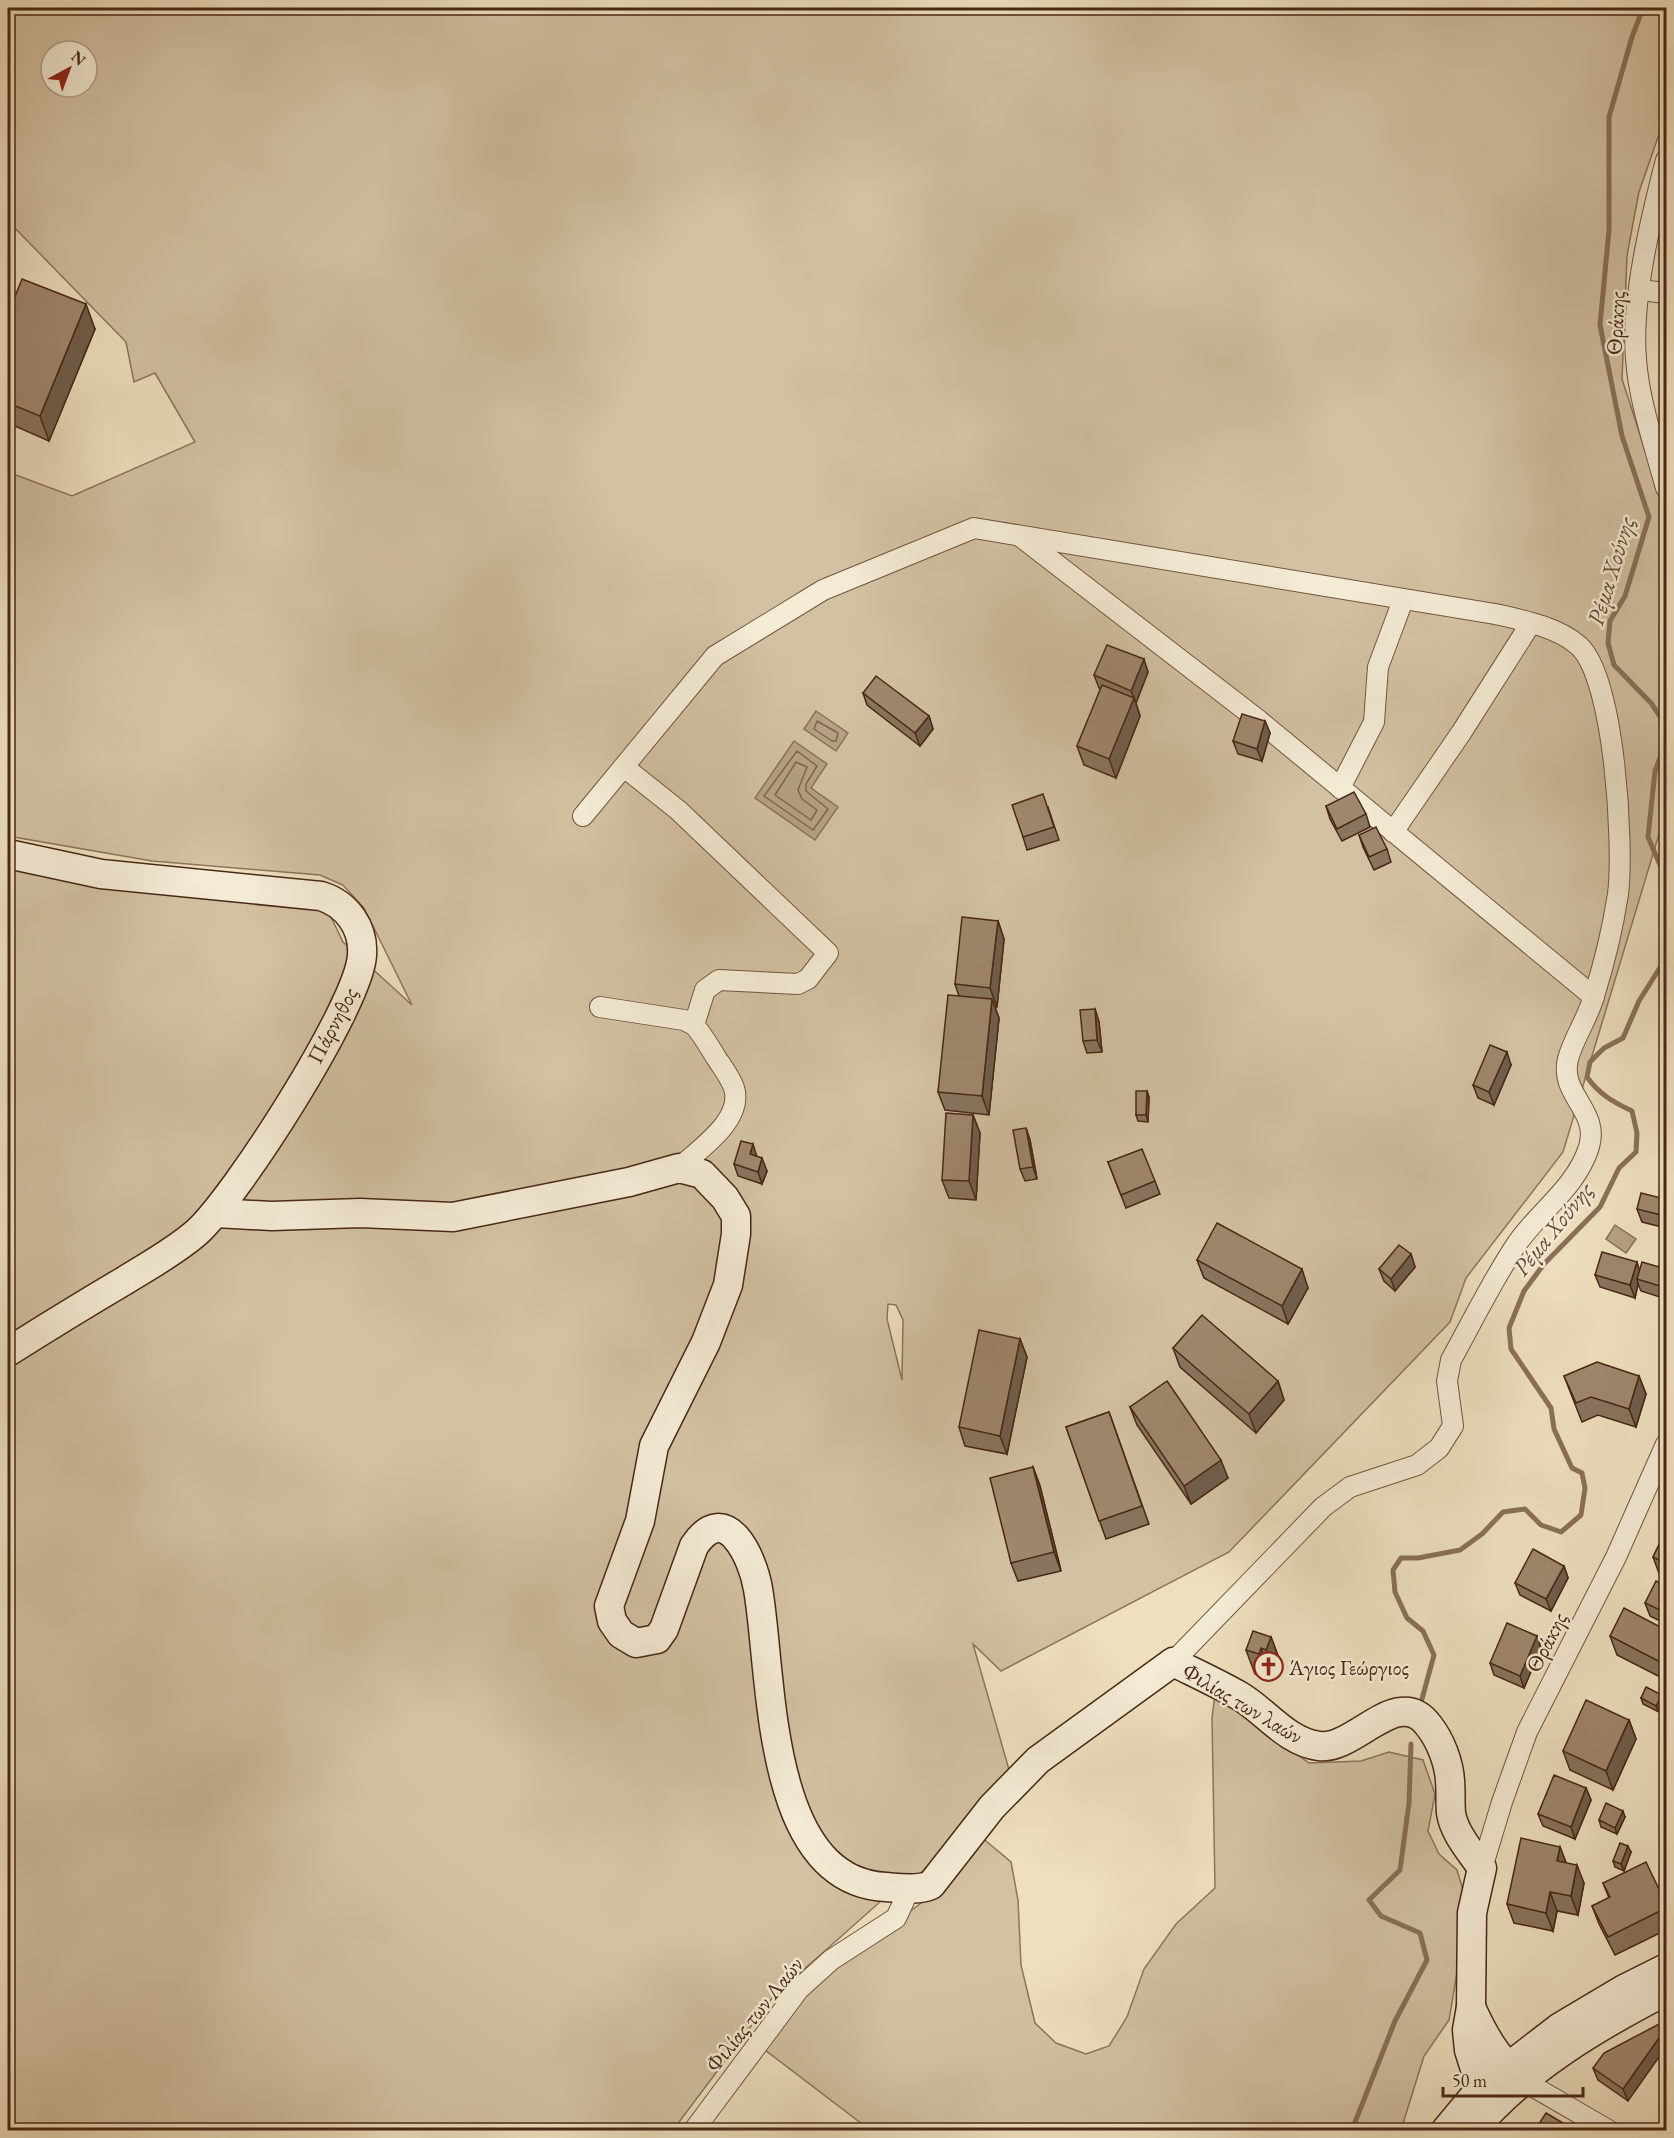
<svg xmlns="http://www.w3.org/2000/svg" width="1674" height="2138" viewBox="0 0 1674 2138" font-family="'EB Garamond',serif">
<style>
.green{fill:#d2c1a2;stroke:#8e745c;stroke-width:1.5;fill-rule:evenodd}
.water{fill:#b6a186;stroke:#8a7059;stroke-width:1.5}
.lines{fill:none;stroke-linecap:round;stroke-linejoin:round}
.shore{stroke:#80644e;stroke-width:1.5}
.stream{stroke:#8a7059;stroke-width:5}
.street-casing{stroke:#725540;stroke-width:22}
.secondary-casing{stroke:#492716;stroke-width:31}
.street{stroke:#f4ebd5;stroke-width:20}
.secondary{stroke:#f4ebd5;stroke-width:28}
.wall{fill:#89745f;stroke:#492716;stroke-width:1.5}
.shaded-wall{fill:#6f5e4d;stroke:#492716;stroke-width:1.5}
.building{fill:#9f876e;stroke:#492716;stroke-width:1.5}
.labels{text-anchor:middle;stroke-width:5;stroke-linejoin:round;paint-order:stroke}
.street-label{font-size:22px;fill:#492716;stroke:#f4ebd5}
.poi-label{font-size:22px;fill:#492716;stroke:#f4ebd5;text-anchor:start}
.water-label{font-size:24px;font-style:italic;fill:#6a4c38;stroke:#f4ebd5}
</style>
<rect width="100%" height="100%" fill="#eee0bf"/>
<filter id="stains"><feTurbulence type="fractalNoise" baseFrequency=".00333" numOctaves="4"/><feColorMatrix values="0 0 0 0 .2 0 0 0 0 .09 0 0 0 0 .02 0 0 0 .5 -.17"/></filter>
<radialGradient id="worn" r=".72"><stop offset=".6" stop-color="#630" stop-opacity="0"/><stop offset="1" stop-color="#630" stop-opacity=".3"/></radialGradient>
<g class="green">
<path d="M8,8H1666V114L1639,192L1633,223L1627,256L1622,379L1666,515V811L1563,1152L1466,1278L1450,1322L1229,1552L1001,1671L973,1644L1010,1773L923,1871L881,1901L773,1997L673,2130H8V862L313,900L330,915L343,942L412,1005L364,908L343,885L320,875L152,861L8,836V472L72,496L195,442L155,373L134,382L126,342L8,221ZM51,51H87V87H51ZM888,1304L896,1305L903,1320L902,1380L887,1319Z"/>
<polygon points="1215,1694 1309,1763 1361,1761 1389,1752 1423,1760 1435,1794 1428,1831 1439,1854 1457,1870 1468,1907 1449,2020 1424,2056 1401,2130 870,2130 761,2047 802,1993 925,1900 980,1836 1011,1862 1018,1900 1021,1965 1035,2023 1056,2043 1086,2054 1109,2046 1127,2017 1144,1969 1176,1924 1215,1888 1212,1718"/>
</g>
<g class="water">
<polygon points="816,711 848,733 836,751 804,729"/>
<polygon points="794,741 827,764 811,788 838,807 815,840 755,798"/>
<polygon points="1615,1225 1636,1239 1626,1253 1606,1239"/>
</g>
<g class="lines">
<g class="shore">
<polygon points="817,721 838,733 836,741 832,741 814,729"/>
<polygon points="797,751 817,766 806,784 806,791 828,809 813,830 764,796"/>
<polygon points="796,762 807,767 798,790 802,799 817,810 811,820 775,795"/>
</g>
<g class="stream">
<polyline points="1643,8 1632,37 1609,117 1609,230 1600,325 1622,436 1649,517 1625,596 1610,621 1608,643 1614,665 1651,703 1666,725 1665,745 1655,771 1648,837 1666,879"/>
<path d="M1422,1699L1434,1655L1423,1631L1407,1618L1395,1592L1393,1570L1401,1558H1418L1460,1550L1482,1534L1503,1512L1525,1509L1541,1525L1561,1532L1581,1515L1585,1488L1582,1473L1572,1468L1554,1429L1551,1408L1511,1349L1509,1328L1524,1291L1544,1264L1600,1207L1619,1168L1636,1152L1637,1133L1632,1111C1613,1102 1599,1094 1587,1077L1590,1062L1604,1048L1623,1038L1639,1001L1666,958"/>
<polyline points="1352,2130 1395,2021 1427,1960 1420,1933 1381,1916 1369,1900 1400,1870 1409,1803 1411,1744"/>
</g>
<defs>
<g id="street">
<path d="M1666,160C1651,218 1631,299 1636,359C1639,402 1655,447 1666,488"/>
<polyline points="1640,290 1666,293"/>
<polyline points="1021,537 1257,719 1594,997"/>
<path d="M624,767L678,810L828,953L808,979L798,984L719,980L705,990L694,1025C703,1035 710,1048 717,1059C723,1068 730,1077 734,1088C744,1120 699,1149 679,1168"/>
<polyline points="1340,788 1374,722 1378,667 1403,600"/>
<path d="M583,816L715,656L823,590L974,528L1495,614C1522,620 1558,627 1579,646C1615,679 1624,847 1618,894C1613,927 1604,964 1594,996C1588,1018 1574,1037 1568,1059C1559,1095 1600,1110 1589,1147C1576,1188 1539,1211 1516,1245C1492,1281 1472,1322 1451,1360L1447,1381L1453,1426L1439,1448L1417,1465L1350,1487L1323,1507L1173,1662"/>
<polyline points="1393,832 1461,733 1531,623"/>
<polyline points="600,1007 684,1020 694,1025"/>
<polyline points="1482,1868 1502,1802 1527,1732 1616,1557 1666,1444"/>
<polyline points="1522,2080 1608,2130"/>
<polyline points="694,2130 799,1989 831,1960 896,1918 910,1888"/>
</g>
<g id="secondary">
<path d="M8,854L101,874L321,896C347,904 364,928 362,955C360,1004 235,1199 196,1233C174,1252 148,1266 124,1281C85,1304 46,1328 8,1352"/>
<path d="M215,1213L272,1216L360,1213L453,1217L629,1182L679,1168L702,1174L725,1198L736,1216V1234L728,1285L706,1342L654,1446L640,1521L609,1606L612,1621L621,1634L636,1643L657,1639L664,1629L694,1546C726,1498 753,1558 758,1589C773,1673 764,1881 886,1887C900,1888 918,1891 931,1885L992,1807L1038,1760L1173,1662C1195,1673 1217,1683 1238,1695C1265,1710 1286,1742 1319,1746C1355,1751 1398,1683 1429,1726C1440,1740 1449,1762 1450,1781C1451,1791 1450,1802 1451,1813C1454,1833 1471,1852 1482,1868L1472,1913L1471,2007L1467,2030L1469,2050L1481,2088"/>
<path d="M1471,2007C1483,2034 1497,2059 1520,2078"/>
<polyline points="1446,2130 1481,2088 1560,2027 1624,1989 1666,1968"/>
<path d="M1473,2130C1525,2069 1596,2027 1666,1991"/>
</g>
</defs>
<use href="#street" class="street-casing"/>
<use href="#secondary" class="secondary-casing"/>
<use href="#street" class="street"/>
<use href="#secondary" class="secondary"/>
</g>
<g class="wall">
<polygon points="8,314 95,329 49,441 8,423"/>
<polygon points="1148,672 1136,703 1140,716 1116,778 1084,765 1077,746 1101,689 1099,688 1094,675"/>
<polygon points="863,693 929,716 933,729 920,746 867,705"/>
<polygon points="1265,721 1270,733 1262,761 1238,754 1233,741"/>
<polygon points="1326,806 1366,814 1370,827 1342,841 1330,819"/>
<polygon points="1048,807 1059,840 1027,850 1023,837"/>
<polygon points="1359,835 1387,849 1391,862 1374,870 1363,847"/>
<polygon points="998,921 1004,939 997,1007 995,1007 999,1018 989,1115 945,1110 938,1092 959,996 955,984"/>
<polygon points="1095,1009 1099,1022 1102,1052 1087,1053 1083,1041"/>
<polygon points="1511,1065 1494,1105 1478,1098 1473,1085"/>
<polygon points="1147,1091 1149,1097 1148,1122 1138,1121 1136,1115"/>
<polygon points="973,1115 980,1133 976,1200 949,1198 942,1180"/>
<polygon points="1026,1128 1030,1140 1037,1179 1025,1181 1020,1169"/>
<polygon points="757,1157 767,1171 762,1184 738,1176 734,1164"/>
<polygon points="1108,1162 1155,1181 1160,1194 1126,1208"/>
<polygon points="1666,1202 1666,1228 1642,1222 1637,1209"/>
<polygon points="1411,1254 1415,1267 1395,1291 1384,1281 1379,1269"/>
<polygon points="1197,1260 1308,1288 1288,1324 1204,1278"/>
<polygon points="1666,1269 1666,1299 1641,1291 1638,1284 1635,1298 1600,1287 1595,1275 1639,1270"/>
<polygon points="1020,1339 1027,1357 1007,1454 965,1446 959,1427"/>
<polygon points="1173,1348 1278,1381 1284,1400 1256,1433 1180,1367"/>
<polygon points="1564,1376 1639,1376 1646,1394 1636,1427 1598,1415 1582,1422"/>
<polygon points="1130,1407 1228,1478 1191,1504 1137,1425"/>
<polygon points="1109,1412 1149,1524 1106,1539 1066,1427"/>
<polygon points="1033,1467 1040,1486 1061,1571 1018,1581 1011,1563"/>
<polygon points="1666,1532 1666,1579 1660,1576 1653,1557"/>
<polygon points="1564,1566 1568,1578 1551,1611 1520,1595 1515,1583"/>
<polygon points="1666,1586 1666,1624 1650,1616 1645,1603"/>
<polygon points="1666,1630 1666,1680 1617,1655 1610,1636"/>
<polygon points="1537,1636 1541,1648 1524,1688 1494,1675 1490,1663"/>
<polygon points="1271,1637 1280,1661 1275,1674 1270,1672 1268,1679 1255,1674 1246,1650"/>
<polygon points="1641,1698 1664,1701 1659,1712 1643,1704"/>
<polygon points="1629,1720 1636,1739 1613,1790 1570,1770 1563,1751"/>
<polygon points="1586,1788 1591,1800 1575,1839 1543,1826 1538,1814"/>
<polygon points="1625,1817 1617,1834 1601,1827 1599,1820"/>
<polygon points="1560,1847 1566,1863 1584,1883 1578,1915 1557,1911 1553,1931 1514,1923 1507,1904"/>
<polygon points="1631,1852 1624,1871 1615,1867 1613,1861"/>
<polygon points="1603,1883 1666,1904 1666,1930 1615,1955 1599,1924 1592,1906 1609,1898"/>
<polygon points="1666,2025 1628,2101 1598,2080 1593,2068"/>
</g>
<g class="shaded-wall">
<polygon points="86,304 95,329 49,441 40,416"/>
<polygon points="1144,659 1148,672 1136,703 1131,691"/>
<polygon points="1134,698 1140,716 1116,778 1109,759"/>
<polygon points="929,716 933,729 920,746 915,733"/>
<polygon points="1265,721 1270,733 1262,761 1257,749"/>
<polygon points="998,921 1004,939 997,1007 990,988"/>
<polygon points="992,999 999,1018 989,1115 982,1096"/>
<polygon points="1095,1009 1099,1022 1102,1052 1097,1040"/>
<polygon points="1507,1052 1511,1065 1494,1105 1489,1092"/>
<polygon points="1147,1091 1149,1097 1148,1122 1146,1115"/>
<polygon points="973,1115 980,1133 976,1200 969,1181"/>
<polygon points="1026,1128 1030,1140 1037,1179 1033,1167"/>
<polygon points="753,1144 757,1157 750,1154"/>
<polygon points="762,1158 767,1171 762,1184 758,1172"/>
<polygon points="1665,1199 1666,1202 1666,1228 1661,1215"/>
<polygon points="1411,1254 1415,1267 1395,1291 1391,1279"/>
<polygon points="1637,1262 1641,1275 1637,1279 1638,1284 1635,1298 1630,1285"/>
<polygon points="1302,1269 1308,1288 1288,1324 1282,1306"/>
<polygon points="1020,1339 1027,1357 1007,1454 1000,1436"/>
<polygon points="1639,1376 1646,1394 1636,1427 1629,1409"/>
<polygon points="1278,1381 1284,1400 1256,1433 1249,1414"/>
<polygon points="1221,1460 1228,1478 1191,1504 1184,1486"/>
<polygon points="1033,1467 1040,1486 1061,1571 1054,1552"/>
<polygon points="1564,1566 1568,1578 1551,1611 1546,1599"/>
<polygon points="1666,1603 1666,1624 1662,1611"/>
<polygon points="1537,1636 1541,1648 1524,1688 1520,1676"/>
<polygon points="1271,1637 1280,1661 1275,1674 1266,1650"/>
<polygon points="1261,1648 1270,1672 1268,1679 1259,1654"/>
<polygon points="1662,1695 1664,1701 1659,1712 1656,1706"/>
<polygon points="1629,1720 1636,1739 1613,1790 1606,1771"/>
<polygon points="1586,1788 1591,1800 1575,1839 1571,1827"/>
<polygon points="1623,1811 1625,1817 1617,1834 1615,1828"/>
<polygon points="1628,1846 1631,1852 1624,1871 1621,1864"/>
<polygon points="1560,1847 1567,1865 1557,1861"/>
<polygon points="1577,1865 1584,1883 1578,1915 1571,1896"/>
<polygon points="1550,1892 1557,1911 1553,1931 1546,1913"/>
<polygon points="1666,2028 1666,2047 1628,2101 1623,2089"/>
</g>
<g class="building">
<polygon points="22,279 86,304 40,416 8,403 8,314"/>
<polygon points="1107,645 1144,659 1131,691 1094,675"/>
<polygon points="876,676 929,716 915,733 863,693"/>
<polygon points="1102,685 1134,698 1109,759 1077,746"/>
<polygon points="1242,714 1265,721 1257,749 1233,741"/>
<polygon points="1354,792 1366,814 1337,829 1326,806"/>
<polygon points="1043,794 1054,827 1023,837 1012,805"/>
<polygon points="1376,827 1387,849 1369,857 1359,835"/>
<polygon points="962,917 998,921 990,988 955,984"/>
<polygon points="948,995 992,999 982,1096 938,1092"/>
<polygon points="1095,1009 1097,1040 1083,1041 1080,1010"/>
<polygon points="1490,1045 1507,1052 1489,1092 1473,1085"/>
<polygon points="1136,1091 1147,1091 1146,1115 1136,1115"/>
<polygon points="946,1113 973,1115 969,1181 942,1180"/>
<polygon points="1026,1128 1033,1167 1020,1169 1013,1130"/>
<polygon points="741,1141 753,1144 750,1154 762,1158 758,1172 734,1164"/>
<polygon points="1142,1149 1155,1181 1121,1195 1108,1162"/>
<polygon points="1641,1193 1665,1199 1661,1215 1637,1209"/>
<polygon points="1217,1223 1302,1269 1282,1306 1197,1260"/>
<polygon points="1399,1245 1411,1254 1391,1279 1379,1269"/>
<polygon points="1602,1252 1637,1262 1630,1285 1595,1275"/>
<polygon points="1642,1262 1666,1269 1666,1288 1637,1279"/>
<polygon points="1202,1315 1278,1381 1249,1414 1173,1348"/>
<polygon points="979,1330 1020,1339 1000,1436 959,1427"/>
<polygon points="1597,1362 1639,1376 1629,1409 1591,1397 1576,1403 1564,1376"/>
<polygon points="1167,1381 1221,1460 1184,1486 1130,1407"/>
<polygon points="1109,1412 1142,1506 1099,1521 1066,1427"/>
<polygon points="1033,1467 1054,1552 1011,1563 990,1478"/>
<polygon points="1665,1532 1666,1532 1666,1564 1653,1557"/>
<polygon points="1533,1549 1564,1566 1546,1599 1515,1583"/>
<polygon points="1656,1581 1666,1586 1666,1603 1662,1611 1645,1603"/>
<polygon points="1624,1608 1666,1630 1666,1665 1610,1636"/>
<polygon points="1507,1623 1537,1636 1520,1676 1490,1663"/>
<polygon points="1253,1631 1271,1637 1266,1650 1261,1648 1259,1654 1246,1650"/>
<polygon points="1646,1687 1662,1695 1656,1706 1641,1698"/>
<polygon points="1586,1700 1629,1720 1606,1771 1563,1751"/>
<polygon points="1554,1775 1586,1788 1571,1827 1538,1814"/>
<polygon points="1606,1803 1623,1811 1615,1828 1599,1820"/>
<polygon points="1521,1838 1560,1847 1557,1861 1577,1865 1571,1896 1550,1892 1546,1913 1507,1904"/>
<polygon points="1620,1843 1628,1846 1621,1864 1613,1861"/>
<polygon points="1646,1862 1666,1904 1666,1908 1608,1937 1592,1906 1610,1897 1603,1883"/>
<polygon points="1663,2022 1666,2025 1666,2028 1623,2089 1593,2068 1604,2053"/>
<polygon points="1546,2113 1575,2130 1535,2130"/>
</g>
<defs>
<symbol id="church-ring" viewBox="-11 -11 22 22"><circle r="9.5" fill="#f4ebd5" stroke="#8f2418" stroke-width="1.5"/><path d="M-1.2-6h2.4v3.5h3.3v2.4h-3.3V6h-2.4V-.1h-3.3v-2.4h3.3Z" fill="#8f2418"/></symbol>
</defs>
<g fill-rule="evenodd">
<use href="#church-ring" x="1252" y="1650" width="33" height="33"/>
</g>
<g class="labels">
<g class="street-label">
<text transform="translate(1615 323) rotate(-87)" y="8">Θράκης</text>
<text transform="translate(332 1025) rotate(-62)" y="8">Πάρνηθος</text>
<text transform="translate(1546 1642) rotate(-63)" y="8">Θράκης</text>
<text transform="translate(1243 1703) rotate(31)" y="8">Φιλίας των λαών</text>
<text transform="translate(754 2014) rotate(-51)" y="8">Φιλίας των Λαών</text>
</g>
<g class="poi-label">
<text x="1289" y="1675">Άγιος Γεώργιος</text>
</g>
<g class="water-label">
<text transform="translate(1611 571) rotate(-73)" y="8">Ρέμα Χούνης</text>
<text transform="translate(1553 1229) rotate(-51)" y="8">Ρέμα Χούνης</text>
</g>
</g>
<rect width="1674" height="2138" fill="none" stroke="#eee0bf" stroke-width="30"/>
<rect x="9" y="9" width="1656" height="2120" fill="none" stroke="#492716" stroke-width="3"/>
<rect x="15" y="15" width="1644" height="2108" fill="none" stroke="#492716" stroke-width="1.5"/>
<g transform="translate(69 69) rotate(41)"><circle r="28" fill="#f4ebd5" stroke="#b09d89" stroke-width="1.5"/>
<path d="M0-4.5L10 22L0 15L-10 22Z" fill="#8f2418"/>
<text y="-9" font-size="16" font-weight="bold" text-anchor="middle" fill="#492716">N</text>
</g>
<path d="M1443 2087v9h140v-9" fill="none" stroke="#492716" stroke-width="3"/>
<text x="1452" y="2087" font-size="18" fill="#492716" stroke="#f4ebd5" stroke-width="4.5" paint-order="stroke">50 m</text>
<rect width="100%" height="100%" filter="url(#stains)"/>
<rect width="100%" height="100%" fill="url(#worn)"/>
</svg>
